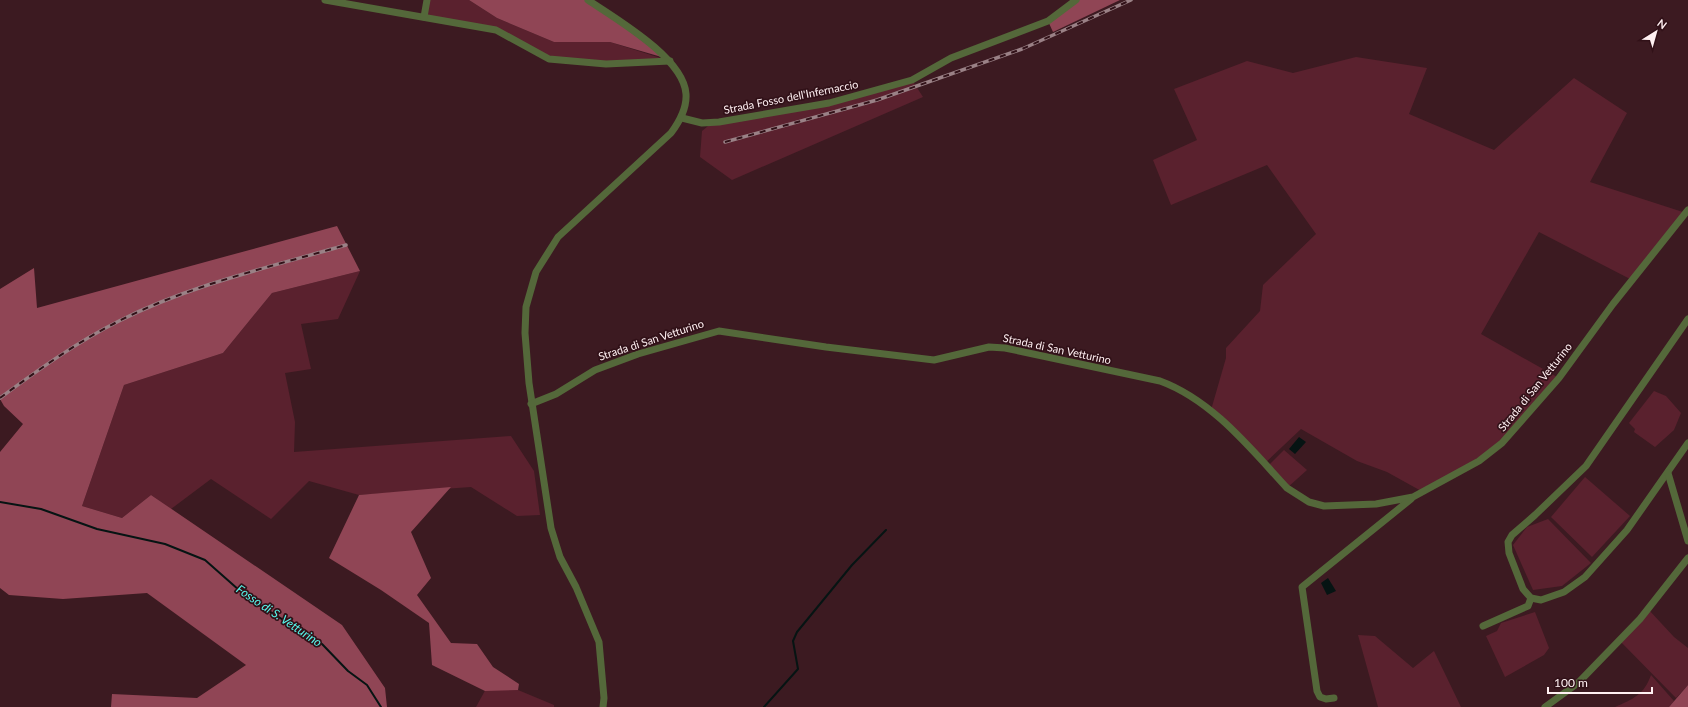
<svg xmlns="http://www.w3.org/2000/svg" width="1688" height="707" viewBox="0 0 1688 707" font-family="Lato,sans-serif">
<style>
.green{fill:#5a212e}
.forest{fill:#904555}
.water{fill:#061413}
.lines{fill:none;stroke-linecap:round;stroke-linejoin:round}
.stream{stroke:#061413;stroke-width:2}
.minor{stroke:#54683a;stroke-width:7}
.rail-casing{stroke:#9a8186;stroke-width:3.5}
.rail{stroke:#311118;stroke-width:2;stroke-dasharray:6;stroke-linecap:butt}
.labels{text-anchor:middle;stroke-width:3.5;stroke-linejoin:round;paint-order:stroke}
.street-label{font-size:11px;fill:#fff0f2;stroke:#311118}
.water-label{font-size:12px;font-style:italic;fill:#56f7eb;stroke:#311118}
</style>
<rect width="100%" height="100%" fill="#3c1a21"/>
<g class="green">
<polygon points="427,0 469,0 497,18 554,42 610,42 670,61 606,64 549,59 496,30 424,17"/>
<polygon points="1356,57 1427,68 1409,114 1494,150 1574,78 1627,113 1590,182 1686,213 1632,280 1539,232 1481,334 1559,378 1502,443 1423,492 1387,472 1357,461 1301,429 1264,464 1211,410 1226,358 1226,348 1260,311 1263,285 1316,234 1267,165 1171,205 1153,160 1197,140 1174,89 1247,61 1293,73"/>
<polygon points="912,80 923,97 732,180 700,157 702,131 713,122 829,103"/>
<polygon points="360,271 338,319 301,324 311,369 285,373 295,422 294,452 511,436 534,471 540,515 517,516 471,487 359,495 309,481 271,519 211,479 171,509 151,495 122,518 82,506 124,385 223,353 272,293"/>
<polygon points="1654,391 1666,396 1681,413 1674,430 1655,447 1634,432 1635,429 1629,423"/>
<polygon points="1284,450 1307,470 1287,488 1267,467"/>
<polygon points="1585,477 1630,516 1592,557 1551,517"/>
<polygon points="1548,519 1591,563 1562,586 1533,590 1513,545 1527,527"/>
<polygon points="1648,609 1674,637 1688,648 1688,685 1676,698 1619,640"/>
<polygon points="1535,612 1549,648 1544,655 1505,677 1486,636 1497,631 1501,623"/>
<polygon points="1358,635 1375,636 1413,668 1434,651 1461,707 1378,707"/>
<path d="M1651,675L1674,701L1669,707H1615C1633,699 1644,695 1651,675Z"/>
<polygon points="487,687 518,690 554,705 554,707 476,707"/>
</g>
<g class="forest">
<polygon points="469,0 588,0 665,58 610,42 554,42 497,18"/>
<polygon points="1076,0 1120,0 1053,32 1048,21"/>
<polygon points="337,226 360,271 272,293 223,353 124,385 82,506 122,518 151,495 342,625 385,688 387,707 111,707 112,694 197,698 246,665 147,593 63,599 9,595 0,588 0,452 23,424 4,406 0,399 0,289 34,268 37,308"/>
<polygon points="451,487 411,532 431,578 417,595 451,643 477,644 493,667 519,684 518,690 485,691 432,665 429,623 381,590 329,558 359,495"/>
<polygon points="1688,685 1688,707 1669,707"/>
</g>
<g class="water">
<polygon points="1299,437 1306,442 1295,454 1289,449"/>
<polygon points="1328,578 1336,591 1327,595 1321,583"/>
</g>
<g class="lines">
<g class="stream">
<polyline points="0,502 41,509 97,529 165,544 205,560 248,598 322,644 348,671 367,685 381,707"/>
<polyline points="764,707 798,669 793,641 797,632 852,565 886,530"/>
</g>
<g class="minor">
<polyline points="325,0 496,30 549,59 606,64 670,61"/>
<path d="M588,0C616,19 684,58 686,94C687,109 679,122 671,133L558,237L536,272L526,307L525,333L529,383L551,528L560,557L576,587L599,642L604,698L603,707"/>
<polyline points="424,17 427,0"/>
<polyline points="682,118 702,123 719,122 829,103 912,80 951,58 1048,21 1076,0"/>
<polyline points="1688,319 1586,466 1535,515 1512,535 1508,542 1509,553 1523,589 1531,598 1541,600 1564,592 1585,577 1627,530 1688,443"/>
<path d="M531,404L556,394L595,370L638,354L719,331L826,347L934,360L989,347L1005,348L1160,381C1212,400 1250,448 1287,488L1309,502L1324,506L1376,504L1413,497L1479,461L1502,443L1559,378L1613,304L1688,210"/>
<polyline points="1668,473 1688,541"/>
<polyline points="1483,626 1528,606 1531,598"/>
<polyline points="1334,698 1326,699 1320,697 1317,691 1302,587 1411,499"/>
<polyline points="1545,707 1578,683 1640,619 1688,558"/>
</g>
<defs>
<g id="rail">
<polyline points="725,142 877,100 1022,49 1131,0"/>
<path d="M0,398C38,370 77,342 119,321C190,285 270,267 346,245"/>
</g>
</defs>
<use href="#rail" class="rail-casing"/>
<use href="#rail" class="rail"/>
</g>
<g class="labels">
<g class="street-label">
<text transform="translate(791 97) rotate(-11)" y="4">Strada Fosso dell'Infernaccio</text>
<text transform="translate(651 340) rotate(-18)" y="4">Strada di San Vetturino</text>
<text transform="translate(1057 349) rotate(12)" y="4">Strada di San Vetturino</text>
<text transform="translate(1535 387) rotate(-51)" y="4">Strada di San Vetturino</text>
</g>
<g class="water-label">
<text transform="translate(279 616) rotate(34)" y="4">Fosso di S. Vetturino</text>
</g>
</g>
<g transform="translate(1656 32) rotate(37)" stroke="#311118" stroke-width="3" paint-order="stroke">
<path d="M0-3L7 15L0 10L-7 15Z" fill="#fff0f2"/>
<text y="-6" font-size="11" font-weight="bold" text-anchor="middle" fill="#fff0f2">N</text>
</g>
<path d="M1548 687v6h104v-6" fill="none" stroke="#fff0f2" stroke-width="2"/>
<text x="1554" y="687" font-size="12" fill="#fff0f2" stroke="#311118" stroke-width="3" paint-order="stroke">100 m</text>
</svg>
